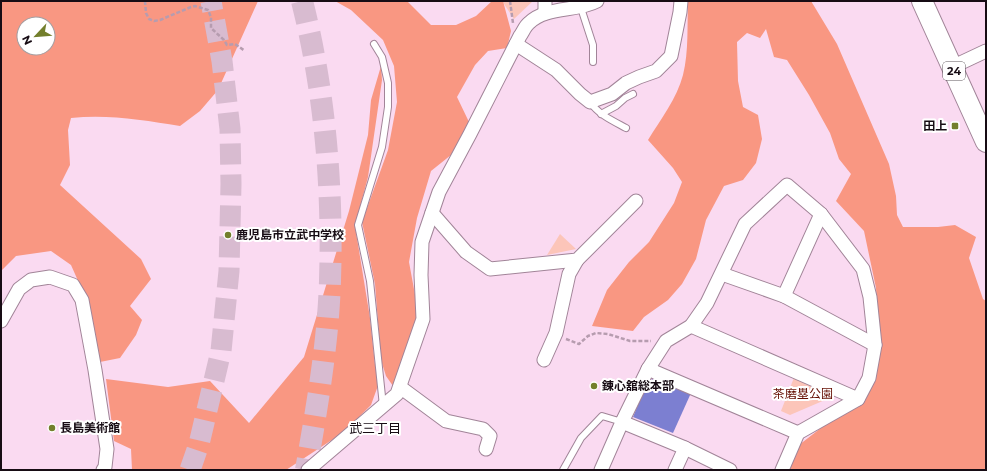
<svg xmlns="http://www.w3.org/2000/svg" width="987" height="471" viewBox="0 0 987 471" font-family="Montserrat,'Noto Sans JP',sans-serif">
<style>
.green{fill:#fcc5b9}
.forest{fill:#f99782;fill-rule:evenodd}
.water{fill:#7c7fd1}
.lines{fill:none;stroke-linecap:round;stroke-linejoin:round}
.trunk-tunnel{stroke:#d8bbd0;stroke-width:21;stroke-dasharray:21 10;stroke-linecap:butt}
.motorway-tunnel{stroke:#d8bbd0;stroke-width:22;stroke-dasharray:22 11;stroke-linecap:butt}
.service-casing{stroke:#a18498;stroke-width:8}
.minor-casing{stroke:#a18498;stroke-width:15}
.primary-casing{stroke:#a18498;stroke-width:22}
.path{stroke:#b69caf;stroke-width:2.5;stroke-dasharray:4 2;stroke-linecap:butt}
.service{stroke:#fff;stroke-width:6}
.minor{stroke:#fff;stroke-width:13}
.primary{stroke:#fff;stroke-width:20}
.poi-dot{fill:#737f2c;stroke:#fff;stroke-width:1.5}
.labels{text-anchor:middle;stroke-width:4;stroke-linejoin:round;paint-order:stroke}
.shield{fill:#fff;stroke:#5d555a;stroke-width:1}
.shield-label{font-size:11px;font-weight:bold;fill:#170c14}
.poi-label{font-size:12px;font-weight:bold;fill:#170c14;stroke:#fff;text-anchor:start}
.park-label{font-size:12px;fill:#640d00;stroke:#fff}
.neighbourhood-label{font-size:13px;fill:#170c14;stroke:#fff}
</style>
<rect width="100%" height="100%" fill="#fadaf1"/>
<g class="green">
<polygon points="502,1 533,1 514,19"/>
<polygon points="560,234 576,249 547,255"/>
<polygon points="795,375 839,394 790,415 781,411"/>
</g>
<g class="forest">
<path d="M1,1H258L218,90L200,111L180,126C144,120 107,114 71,118L68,130L70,165L60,185L141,259L151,279L130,306L142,320L136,335L120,358L100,362L79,283L71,265L51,251L16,256L1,271ZM24,24H48V48H24Z"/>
<polygon points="335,1 407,1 431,25 456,25 476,16 492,1 503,1 511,31 507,48 488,51 475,65 457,97 469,122 451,155 431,171 417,218 409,262 418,311 406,355 393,386 386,376 381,360 375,284 362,222 388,150 397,102 394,66 383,40 351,10"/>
<path d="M688,1H811L837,44L889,164L896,196L897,215L903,227H938L955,225L976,237L969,258L983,299L986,301V470H790L789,465L799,445L870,390L876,379L879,339L876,288L864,231L836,201L851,174L839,159L830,133L809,95L787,60L774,57L766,29L760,38L747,33L737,42L738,81L743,107L758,115L762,139L756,163L743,180L724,186L706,220L696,259L682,284L668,300L644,317L633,331L592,326L607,290L629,262L649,242L674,203L682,182L673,168L648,140C661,119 677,98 683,75C689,51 687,25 688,1Z"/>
<polygon points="381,66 382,80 368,177 355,226 370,318 375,365 380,380 371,405 344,432 286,470 132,470 131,449 114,441 106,379 168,387 210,381 249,423 304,357 349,211 368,135 371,100"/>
</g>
<polygon class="water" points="654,379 691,393 673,433 633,417 648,381"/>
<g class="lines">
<polyline class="trunk-tunnel" points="190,470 199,444 221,351 229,271 231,184 230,129 222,61 211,1"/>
<path class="motorway-tunnel" d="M302,1C325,92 333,187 330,281C328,344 317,407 306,470"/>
<defs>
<g id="service">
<polyline points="581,8 593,45 593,62"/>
<polyline points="374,44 382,57 388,83 388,107 382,147 358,225 370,281 383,406"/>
<path d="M590,102C599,115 613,121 626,128"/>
<polyline points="601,114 616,106 625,98 633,94"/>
<polyline points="563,470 581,438 602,416 622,422"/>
</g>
<g id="minor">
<polyline points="545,1 545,13"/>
<polyline points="516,44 556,70 580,94 590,102 612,94 626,83 639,77 656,71 671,56 680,12 681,1"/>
<polyline points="952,67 986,51"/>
<polyline points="432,213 466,252 490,269 577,260 636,201"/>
<polyline points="722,274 784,296 875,345"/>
<polyline points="784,296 821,214"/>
<polyline points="1,321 19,289 31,280 50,277 73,285 82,300 95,370 107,449 105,467 103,470"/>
<polyline points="691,326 858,399"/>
<polyline points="544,360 556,333 569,274 577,260"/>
<polyline points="648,369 798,433"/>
<polyline points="400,387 446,421 483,429 490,436 486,449"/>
<polyline points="622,422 685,448 730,470"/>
<path d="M308,470L397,394L423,319L421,275L422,242L439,192L470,134L520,36C523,32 525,26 529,23C546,6 577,12 597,1"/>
<polyline points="601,470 622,422 648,369 666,341 691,326 707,303 745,224 787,185 821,214 863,269 870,297 875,345 869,378 858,399 798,433 782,470"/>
<polyline points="675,470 685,448"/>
</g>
<polyline id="primary" points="922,1 986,142"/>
</defs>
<use href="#service" class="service-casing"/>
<use href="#minor" class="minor-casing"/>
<use href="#primary" class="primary-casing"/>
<g class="path">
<polyline points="145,1 146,13 149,19 154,21 160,20 191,7 195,6 208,10 211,17 211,28 224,40 227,45 235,44 245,51"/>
<polyline points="510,1 513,23"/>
<polyline points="566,339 579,344 588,336 596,333 608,334 630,341 651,341"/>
</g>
<use href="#service" class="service"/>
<use href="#minor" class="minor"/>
<use href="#primary" class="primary"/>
</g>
<g class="poi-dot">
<rect x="951" y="122" width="8" height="8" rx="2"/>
<circle cx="228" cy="235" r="4"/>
<circle cx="594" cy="386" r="4"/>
<circle cx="52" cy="428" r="4"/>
</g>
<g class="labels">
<rect class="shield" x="943" y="62" width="22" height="18" rx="3"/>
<g class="shield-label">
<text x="954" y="75">24</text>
</g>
<g class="poi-label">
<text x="947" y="130" text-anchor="end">田上</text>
<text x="236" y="239">鹿児島市立武中学校</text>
<text x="602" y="390">錬心舘総本部</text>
<text x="60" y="432">長島美術館</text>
</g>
<g class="park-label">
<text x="803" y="398">茶磨塁公園</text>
</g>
<g class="neighbourhood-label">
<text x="375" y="433">武三丁目</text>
</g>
</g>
<rect width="987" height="471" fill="none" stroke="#170c14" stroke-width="4"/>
<g transform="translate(36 36) rotate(244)"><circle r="19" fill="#ffffff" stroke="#a29ea1"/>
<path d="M0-3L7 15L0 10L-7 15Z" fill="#737f2c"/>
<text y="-6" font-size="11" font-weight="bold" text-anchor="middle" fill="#170c14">N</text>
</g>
</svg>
